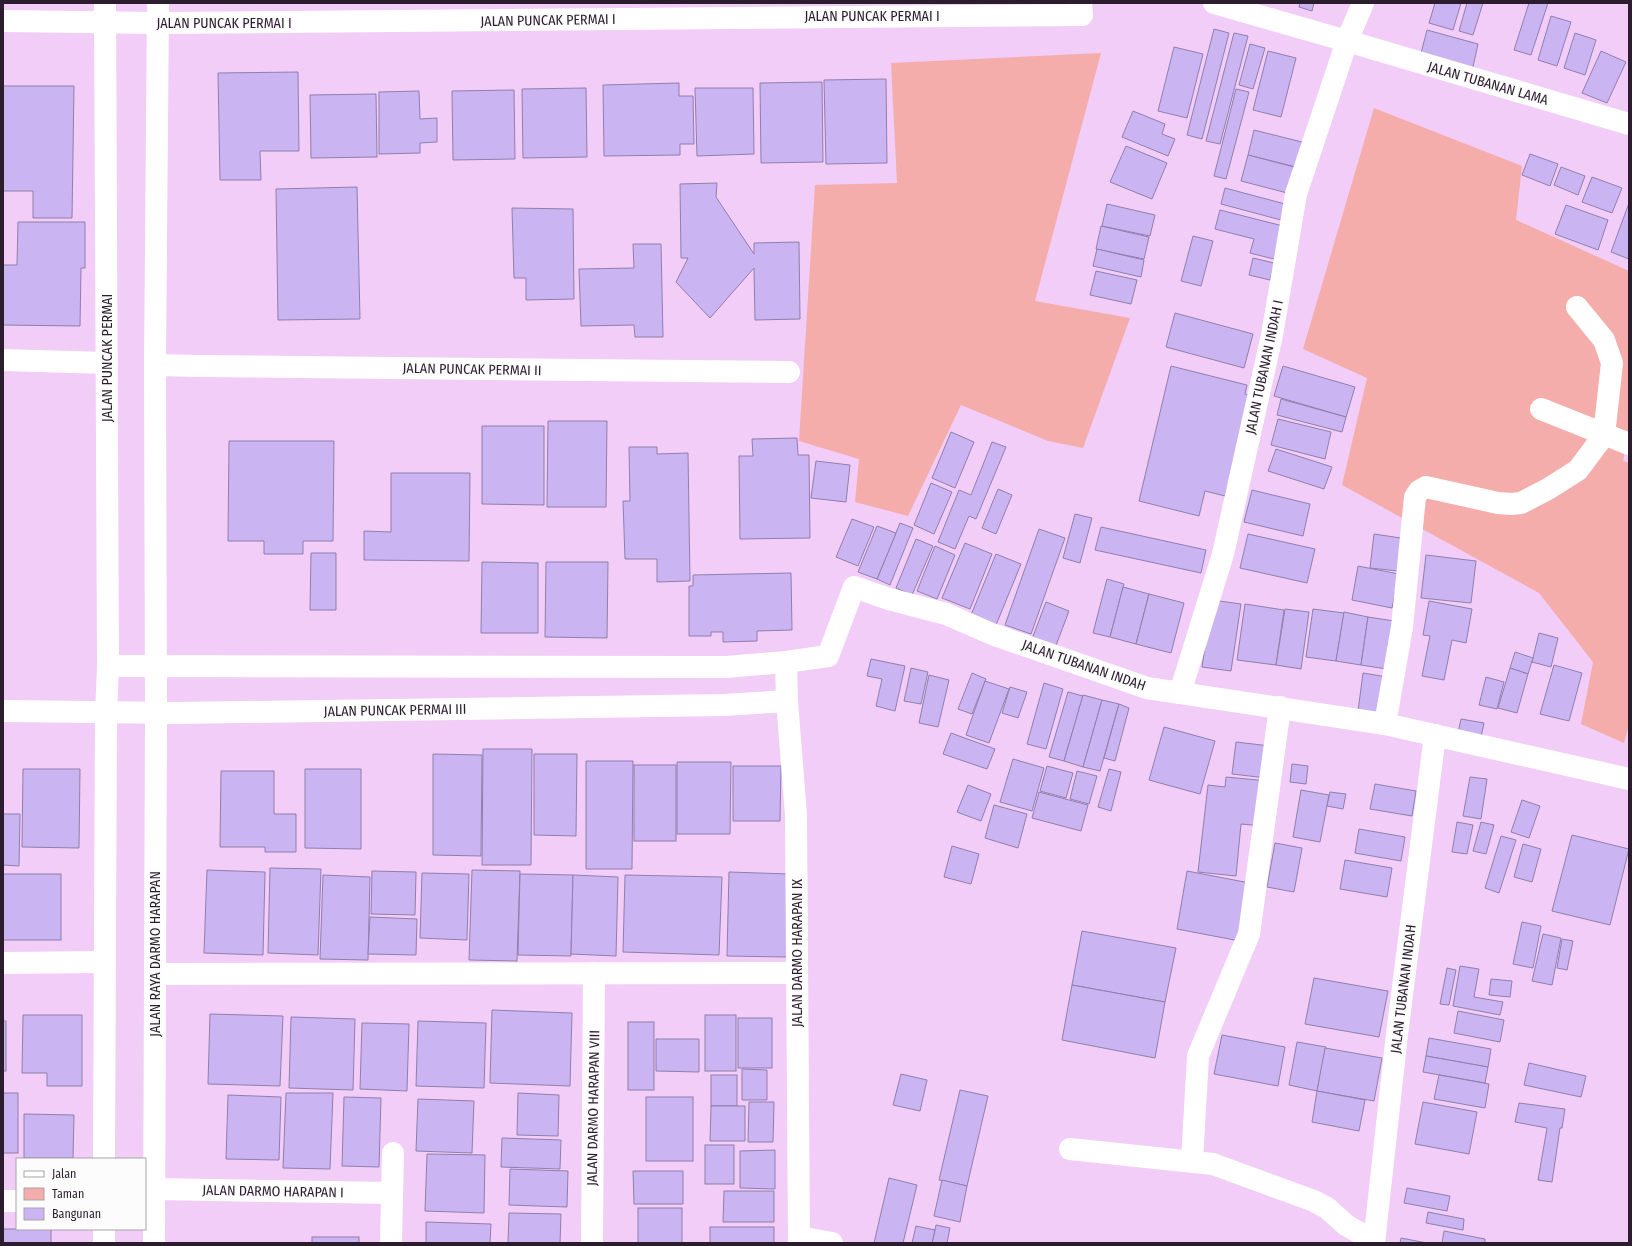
<svg xmlns="http://www.w3.org/2000/svg" width="1632" height="1246" viewBox="0 0 1632 1246" font-family="'Fira Sans Condensed',sans-serif">
<style>
.green{fill:#f4adaa}
.building{fill:#cbb4f2;stroke:#907fac}
.lines{fill:none;stroke-linecap:round;stroke-linejoin:round}
.street{stroke:#fff;stroke-width:22}
.secondary{stroke:#fff;stroke-width:22}
.labels{text-anchor:middle;stroke-width:3.5;stroke-linejoin:round;paint-order:stroke}
.street-label{font-size:14px;fill:#2b1d2d;stroke:#fcfcfc}
</style>
<rect width="100%" height="100%" fill="#f1cdf7"/>
<g class="green">
<polygon points="1101,53 1035,301 1130,318 1083,448 1048,441 961,405 908,516 855,502 859,459 799,441 815,185 897,183 891,63"/>
<polygon points="1374,108 1522,166 1516,220 1629,271 1629,432 1623,461 1629,463 1629,725 1624,743 1581,724 1593,662 1539,593 1342,485 1367,378 1303,349"/>
</g>
<g class="building">
<polygon points="1300,3 1314,3 1312,11 1299,7"/>
<polygon points="1435,3 1461,3 1453,30 1429,23"/>
<polygon points="1467,3 1483,3 1473,35 1459,31"/>
<polygon points="1529,3 1548,3 1531,55 1514,50"/>
<polygon points="1551,16 1571,22 1557,66 1538,60"/>
<polygon points="1214,29 1229,33 1202,139 1187,135"/>
<polygon points="1427,30 1478,44 1471,76 1419,61"/>
<polygon points="1234,33 1248,36 1220,144 1206,141"/>
<polygon points="1575,33 1596,40 1585,75 1564,68"/>
<polygon points="1250,44 1265,48 1253,89 1239,85"/>
<polygon points="1174,47 1203,54 1187,118 1158,111"/>
<polygon points="1268,51 1296,58 1281,117 1253,110"/>
<polygon points="1601,51 1626,62 1607,103 1582,93"/>
<polygon points="298,72 299,151 260,151 261,180 220,180 218,73"/>
<polygon points="886,79 887,163 826,164 824,80"/>
<polygon points="822,82 823,162 761,163 760,83"/>
<polygon points="679,83 679,96 693,96 694,144 680,144 680,155 604,156 603,85"/>
<polygon points="3,86 74,86 72,218 33,218 33,191 3,191"/>
<polygon points="586,88 587,157 523,158 522,89"/>
<polygon points="695,88 753,88 754,154 697,156"/>
<polygon points="1236,89 1249,92 1226,179 1214,176"/>
<polygon points="514,90 515,159 453,160 452,91"/>
<polygon points="419,91 420,119 437,118 437,142 420,143 420,153 379,154 379,92"/>
<polygon points="376,94 377,157 311,158 310,95"/>
<polygon points="1133,111 1165,124 1162,134 1175,139 1168,156 1122,137"/>
<polygon points="1254,130 1306,143 1300,168 1248,155"/>
<polygon points="1126,146 1167,163 1152,199 1110,182"/>
<polygon points="1530,154 1558,164 1550,186 1522,175"/>
<polygon points="1248,155 1298,168 1291,194 1241,181"/>
<polygon points="1561,167 1585,176 1578,195 1554,185"/>
<polygon points="1592,177 1622,188 1612,213 1582,202"/>
<polygon points="717,183 716,197 754,254 754,243 799,242 800,319 755,320 754,268 710,318 676,282 688,258 681,258 680,184"/>
<polygon points="357,187 360,319 278,320 276,189"/>
<polygon points="1225,188 1285,204 1281,220 1221,204"/>
<polygon points="1629,203 1629,259 1611,252"/>
<polygon points="1107,204 1155,215 1150,236 1102,226"/>
<polygon points="1566,205 1608,220 1598,250 1555,234"/>
<polygon points="512,208 573,209 574,299 526,300 526,278 514,278"/>
<polygon points="1220,210 1283,226 1274,259 1250,253 1254,239 1215,229"/>
<polygon points="18,222 85,222 85,268 81,268 80,326 3,325 3,265 17,265"/>
<polygon points="1101,226 1149,237 1144,259 1096,249"/>
<polygon points="1193,236 1213,241 1201,286 1181,281"/>
<polygon points="633,244 661,244 663,337 635,337 634,325 581,326 579,269 634,268"/>
<polygon points="1097,249 1144,260 1141,277 1093,266"/>
<polygon points="1253,258 1274,263 1270,280 1249,275"/>
<polygon points="1096,271 1137,280 1131,304 1090,295"/>
<polygon points="1175,313 1253,334 1244,368 1166,347"/>
<polygon points="1171,366 1247,385 1245,394 1252,396 1225,496 1205,491 1199,516 1139,501"/>
<polygon points="1283,366 1355,387 1346,417 1274,396"/>
<polygon points="1281,399 1346,417 1342,432 1277,415"/>
<polygon points="1278,419 1331,432 1325,459 1271,445"/>
<polygon points="548,421 607,421 606,507 547,507"/>
<polygon points="482,426 544,426 544,505 482,504"/>
<polygon points="951,432 974,442 955,488 932,478"/>
<polygon points="797,438 798,455 809,455 810,538 740,539 739,456 753,456 752,439"/>
<polygon points="229,441 334,441 333,541 303,541 303,554 264,554 264,541 228,541"/>
<polygon points="992,442 1006,447 976,519 969,516 955,549 938,542 959,490 971,495"/>
<polygon points="629,447 657,447 657,454 688,453 690,581 657,582 657,559 625,559 623,501 630,501"/>
<polygon points="1276,449 1332,467 1324,489 1268,471"/>
<polygon points="816,461 850,465 846,502 811,498"/>
<polygon points="391,473 470,473 469,561 364,560 364,531 391,532"/>
<polygon points="931,483 952,492 934,534 914,525"/>
<polygon points="998,489 1012,495 996,534 982,528"/>
<polygon points="1252,490 1310,504 1303,536 1244,522"/>
<polygon points="1075,514 1092,518 1080,563 1063,558"/>
<polygon points="852,519 874,527 858,566 836,557"/>
<polygon points="900,523 913,528 890,585 877,579"/>
<polygon points="877,526 896,533 877,579 858,572"/>
<polygon points="1101,527 1206,550 1201,573 1095,550"/>
<polygon points="1039,529 1065,538 1031,634 1005,625"/>
<polygon points="1248,534 1315,549 1307,583 1240,568"/>
<polygon points="1374,534 1401,538 1398,571 1370,568"/>
<polygon points="916,539 933,546 912,595 896,588"/>
<polygon points="965,543 992,554 970,609 942,598"/>
<polygon points="935,546 955,555 937,599 917,591"/>
<polygon points="311,553 336,553 336,610 310,610"/>
<polygon points="996,554 1021,564 996,625 971,615"/>
<polygon points="1426,555 1476,561 1471,603 1421,598"/>
<polygon points="482,562 538,563 538,633 481,633"/>
<polygon points="546,562 608,562 607,638 545,637"/>
<polygon points="1358,566 1399,574 1392,608 1352,600"/>
<polygon points="791,573 792,630 757,631 757,641 723,642 723,632 711,632 711,636 689,636 689,586 693,586 693,575"/>
<polygon points="1107,579 1124,584 1110,637 1093,633"/>
<polygon points="1123,587 1149,594 1136,644 1110,637"/>
<polygon points="1149,594 1184,603 1171,653 1136,644"/>
<polygon points="1212,600 1241,604 1231,671 1202,667"/>
<polygon points="1429,601 1472,609 1466,643 1452,640 1444,680 1422,676 1430,636 1423,635"/>
<polygon points="1046,602 1069,611 1055,648 1032,639"/>
<polygon points="1245,604 1284,610 1276,665 1237,660"/>
<polygon points="1285,609 1309,612 1301,669 1276,665"/>
<polygon points="1313,609 1344,613 1336,661 1306,657"/>
<polygon points="1344,612 1368,617 1361,665 1336,661"/>
<polygon points="1368,617 1401,622 1393,670 1361,665"/>
<polygon points="1539,633 1558,638 1551,667 1532,662"/>
<polygon points="1515,652 1533,658 1528,674 1510,668"/>
<polygon points="871,659 905,666 895,711 876,706 882,679 867,676"/>
<polygon points="1554,665 1582,673 1569,721 1540,714"/>
<polygon points="911,668 928,672 921,704 904,701"/>
<polygon points="1510,668 1528,674 1517,713 1498,708"/>
<polygon points="972,673 986,679 972,714 958,709"/>
<polygon points="1363,673 1387,677 1381,715 1358,711"/>
<polygon points="929,675 949,680 938,727 919,723"/>
<polygon points="1486,677 1504,682 1497,709 1479,705"/>
<polygon points="985,681 1009,689 989,743 966,735"/>
<polygon points="1044,683 1063,689 1046,749 1027,744"/>
<polygon points="1010,687 1027,692 1018,718 1002,713"/>
<polygon points="1068,692 1083,696 1064,761 1049,757"/>
<polygon points="1083,695 1102,700 1083,767 1064,761"/>
<polygon points="1102,700 1119,704 1100,771 1083,767"/>
<polygon points="1119,704 1129,708 1115,761 1104,758"/>
<polygon points="1461,719 1484,723 1481,737 1458,733"/>
<polygon points="1164,727 1215,741 1200,794 1149,780"/>
<polygon points="951,733 995,749 987,769 943,754"/>
<polygon points="1236,742 1270,746 1267,778 1232,774"/>
<polygon points="483,749 532,749 531,865 482,865"/>
<polygon points="433,754 482,755 481,856 433,855"/>
<polygon points="534,754 577,754 576,836 534,835"/>
<polygon points="1013,759 1044,768 1032,811 1000,802"/>
<polygon points="586,761 633,761 632,869 586,869"/>
<polygon points="677,762 731,762 730,834 677,834"/>
<polygon points="1292,764 1308,766 1306,784 1290,782"/>
<rect x="634" y="765" width="42" height="76"/>
<polygon points="733,766 781,766 780,821 733,821"/>
<polygon points="1047,766 1073,773 1066,798 1040,791"/>
<polygon points="23,769 80,769 79,848 22,847"/>
<polygon points="305,769 361,769 361,849 305,848"/>
<polygon points="1109,769 1121,772 1111,811 1098,807"/>
<polygon points="221,771 274,771 274,814 296,814 296,852 265,852 265,847 220,847"/>
<polygon points="1077,771 1097,776 1089,804 1070,799"/>
<polygon points="1226,777 1268,781 1263,826 1241,824 1236,876 1198,872 1208,785 1225,787"/>
<polygon points="1470,777 1487,779 1481,819 1463,816"/>
<polygon points="1375,784 1416,791 1412,816 1370,809"/>
<polygon points="968,785 991,794 981,821 957,812"/>
<polygon points="1301,790 1329,795 1320,842 1293,837"/>
<polygon points="1039,792 1088,805 1081,831 1032,818"/>
<polygon points="1330,792 1346,794 1343,809 1327,806"/>
<polygon points="1522,800 1540,806 1529,838 1511,832"/>
<polygon points="994,805 1027,814 1018,848 985,838"/>
<polygon points="3,814 20,814 19,866 3,865"/>
<polygon points="1457,822 1473,825 1467,854 1452,852"/>
<polygon points="1481,822 1494,825 1486,854 1473,851"/>
<polygon points="1359,829 1405,837 1401,861 1355,853"/>
<polygon points="1572,835 1629,849 1610,925 1552,911"/>
<polygon points="1501,836 1516,840 1499,893 1485,888"/>
<polygon points="1275,843 1302,848 1294,892 1267,887"/>
<polygon points="1523,844 1541,849 1532,882 1514,877"/>
<polygon points="952,846 979,854 971,884 944,877"/>
<polygon points="1345,860 1392,868 1387,897 1340,889"/>
<polygon points="270,868 321,869 318,955 268,953"/>
<polygon points="207,870 265,872 263,955 204,953"/>
<polygon points="472,870 520,871 517,961 469,960"/>
<polygon points="372,871 416,872 415,915 371,914"/>
<polygon points="1187,871 1255,884 1245,942 1177,929"/>
<polygon points="729,872 789,874 787,957 727,956"/>
<polygon points="422,873 469,874 467,940 420,938"/>
<rect x="3" y="874" width="58" height="66"/>
<polygon points="520,874 573,875 571,956 518,955"/>
<polygon points="323,875 370,877 368,960 320,959"/>
<polygon points="573,875 618,877 616,956 571,954"/>
<polygon points="625,875 722,877 719,955 623,952"/>
<polygon points="370,917 417,919 416,955 368,954"/>
<polygon points="1522,922 1541,926 1533,968 1513,964"/>
<polygon points="1082,931 1176,948 1165,1002 1072,985"/>
<polygon points="1543,934 1561,938 1552,985 1532,981"/>
<polygon points="1562,939 1573,941 1567,970 1557,968"/>
<polygon points="1460,966 1479,969 1474,997 1503,1002 1500,1015 1453,1006"/>
<polygon points="1447,968 1456,970 1449,1005 1440,1004"/>
<polygon points="1314,978 1388,991 1379,1037 1305,1024"/>
<polygon points="1491,979 1512,981 1510,997 1489,995"/>
<polygon points="1072,985 1165,1002 1155,1058 1062,1040"/>
<polygon points="492,1010 572,1013 570,1086 490,1083"/>
<polygon points="1458,1011 1504,1020 1500,1042 1454,1033"/>
<polygon points="210,1014 283,1016 280,1086 208,1084"/>
<polygon points="23,1015 82,1015 82,1086 47,1086 47,1073 22,1073"/>
<rect x="705" y="1015" width="31" height="56"/>
<polygon points="291,1017 355,1019 353,1090 289,1088"/>
<rect x="738" y="1018" width="34" height="50"/>
<rect x="3" y="1021" width="3" height="50"/>
<polygon points="418,1021 486,1023 484,1088 416,1086"/>
<rect x="628" y="1022" width="26" height="68"/>
<polygon points="362,1023 409,1024 407,1091 360,1089"/>
<polygon points="1222,1035 1285,1047 1278,1086 1214,1074"/>
<polygon points="1429,1038 1491,1049 1488,1067 1426,1056"/>
<polygon points="656,1039 699,1039 699,1072 656,1071"/>
<polygon points="1297,1042 1326,1047 1317,1091 1289,1085"/>
<polygon points="1325,1048 1382,1058 1374,1101 1317,1091"/>
<polygon points="1426,1056 1488,1067 1485,1083 1423,1072"/>
<polygon points="1529,1063 1586,1076 1581,1097 1524,1085"/>
<polygon points="742,1069 767,1070 767,1100 742,1100"/>
<polygon points="901,1074 927,1080 920,1111 893,1105"/>
<rect x="711" y="1075" width="26" height="31"/>
<polygon points="1439,1075 1489,1084 1485,1108 1434,1099"/>
<polygon points="960,1090 988,1096 967,1186 939,1180"/>
<polygon points="1317,1091 1365,1100 1359,1131 1312,1122"/>
<rect x="3" y="1093" width="15" height="60"/>
<polygon points="286,1093 333,1093 330,1169 283,1168"/>
<polygon points="518,1093 559,1095 558,1136 517,1135"/>
<polygon points="228,1095 281,1097 279,1160 226,1159"/>
<polygon points="344,1097 381,1098 379,1167 342,1166"/>
<rect x="646" y="1097" width="47" height="64"/>
<polygon points="418,1099 474,1101 472,1153 416,1151"/>
<polygon points="749,1102 774,1102 773,1142 748,1142"/>
<polygon points="1423,1102 1477,1112 1469,1154 1415,1144"/>
<polygon points="1519,1103 1565,1109 1562,1128 1560,1128 1552,1182 1538,1180 1547,1128 1515,1122"/>
<polygon points="711,1106 745,1106 745,1141 710,1141"/>
<polygon points="24,1114 74,1115 73,1158 24,1158"/>
<polygon points="502,1138 561,1140 560,1169 501,1167"/>
<rect x="705" y="1145" width="29" height="39"/>
<polygon points="775,1150 775,1189 740,1188 740,1151"/>
<polygon points="427,1154 485,1155 484,1213 425,1211"/>
<polygon points="510,1169 568,1171 567,1207 509,1205"/>
<polygon points="633,1171 683,1171 683,1204 634,1204"/>
<polygon points="889,1178 917,1185 903,1243 874,1243"/>
<polygon points="942,1180 967,1186 960,1222 934,1216"/>
<polygon points="1407,1188 1450,1196 1447,1211 1404,1203"/>
<polygon points="724,1191 774,1191 774,1222 723,1222"/>
<rect x="638" y="1208" width="44" height="35"/>
<polygon points="1428,1212 1464,1219 1463,1230 1426,1223"/>
<polygon points="509,1213 561,1214 560,1243 508,1243"/>
<polygon points="426,1222 491,1224 490,1243 426,1243"/>
<polygon points="936,1225 950,1228 947,1243 932,1243"/>
<polygon points="916,1226 935,1230 932,1243 912,1243"/>
<rect x="710" y="1227" width="64" height="16"/>
<rect x="3" y="1229" width="48" height="14"/>
<polygon points="1444,1231 1485,1239 1485,1243 1442,1243"/>
<rect x="312" y="1237" width="47" height="6"/>
<polygon points="1401,1238 1427,1243 1400,1243"/>
</g>
<g class="lines">
<g class="street">
<polyline points="157,23 1082,15 1081,3"/>
<polyline points="3,360 107,363"/>
<polyline points="155,365 199,366 789,372"/>
<polyline points="1541,409 1629,444"/>
<polyline points="786,662 787,701 796,815 799,1243"/>
<polyline points="108,666 726,667 786,662 828,656 854,587 889,599 946,614 992,634 1147,688 1385,724 1629,779"/>
<polyline points="1180,693 1223,554 1272,335 1296,194 1347,41 1214,3"/>
<polyline points="3,711 179,713 724,705 787,701"/>
<polyline points="1385,724 1402,627 1415,497 1419,491 1426,487 1498,503 1511,504 1521,503 1548,489 1578,470 1604,435 1612,363 1604,340 1577,307"/>
<polyline points="3,963 105,962"/>
<polyline points="155,974 797,973"/>
<polyline points="1070,1149 1213,1164 1314,1201 1327,1208 1346,1225 1374,1241"/>
<polyline points="1192,1161 1198,1056 1249,934 1280,707"/>
<polyline points="154,1189 392,1193"/>
<polyline points="3,1201 17,1201"/>
<polyline points="799,1237 832,1243"/>
<polyline points="391,1243 393,1153"/>
<polyline points="592,1243 594,973"/>
<polyline points="1374,1243 1397,1034 1435,735"/>
</g>
<g class="secondary">
<polyline points="1363,3 1347,41 1629,124"/>
<polyline points="3,21 157,23"/>
<polyline points="104,1159 106,713 108,666 105,3"/>
<polyline points="104,1243 104,1229"/>
<polyline points="154,1243 156,713 155,365 158,3"/>
</g>
</g>
<g class="labels">
<g class="street-label">
<text x="872" y="21">JALAN PUNCAK PERMAI I</text>
<text transform="translate(548 20) rotate(-1)" y="5">JALAN PUNCAK PERMAI I</text>
<text x="224" y="28">JALAN PUNCAK PERMAI I</text>
<text transform="translate(1488 83) rotate(16)" y="5">JALAN TUBANAN LAMA</text>
<text transform="translate(107 358) rotate(-90)" y="5">JALAN PUNCAK PERMAI</text>
<text transform="translate(1264 367) rotate(-78)" y="5">JALAN TUBANAN INDAH I</text>
<text transform="translate(472 369) rotate(1)" y="5">JALAN PUNCAK PERMAI II</text>
<text transform="translate(1084 665) rotate(19)" y="5">JALAN TUBANAN INDAH</text>
<text transform="translate(395 710) rotate(-1)" y="5">JALAN PUNCAK PERMAI III</text>
<text transform="translate(797 953) rotate(-90)" y="5">JALAN DARMO HARAPAN IX</text>
<text transform="translate(155 954) rotate(-90)" y="5">JALAN RAYA DARMO HARAPAN</text>
<text transform="translate(1403 989) rotate(-83)" y="5">JALAN TUBANAN INDAH</text>
<text transform="translate(593 1108) rotate(-89)" y="5">JALAN DARMO HARAPAN VIII</text>
<text transform="translate(273 1191) rotate(1)" y="5">JALAN DARMO HARAPAN I</text>
</g>
</g>
<rect width="1632" height="1246" fill="none" stroke="#2b1d2d" stroke-width="8"/>
<rect x="16" y="1158" width="130" height="72" fill="#fcfcfc" stroke="#a8a3a9"/>
<rect x="24" y="1171" width="20" height="6" fill="#ffffff" stroke="#a8a3a9"/>
<text x="52" y="1178" font-size="12" fill="#2b1d2d">Jalan</text>
<rect x="24" y="1188" width="20" height="12" fill="#f4adaa" stroke="#a8a3a9"/>
<text x="52" y="1198" font-size="12" fill="#2b1d2d">Taman</text>
<rect x="24" y="1208" width="20" height="12" fill="#cbb4f2" stroke="#a8a3a9"/>
<text x="52" y="1218" font-size="12" fill="#2b1d2d">Bangunan</text>
</svg>
